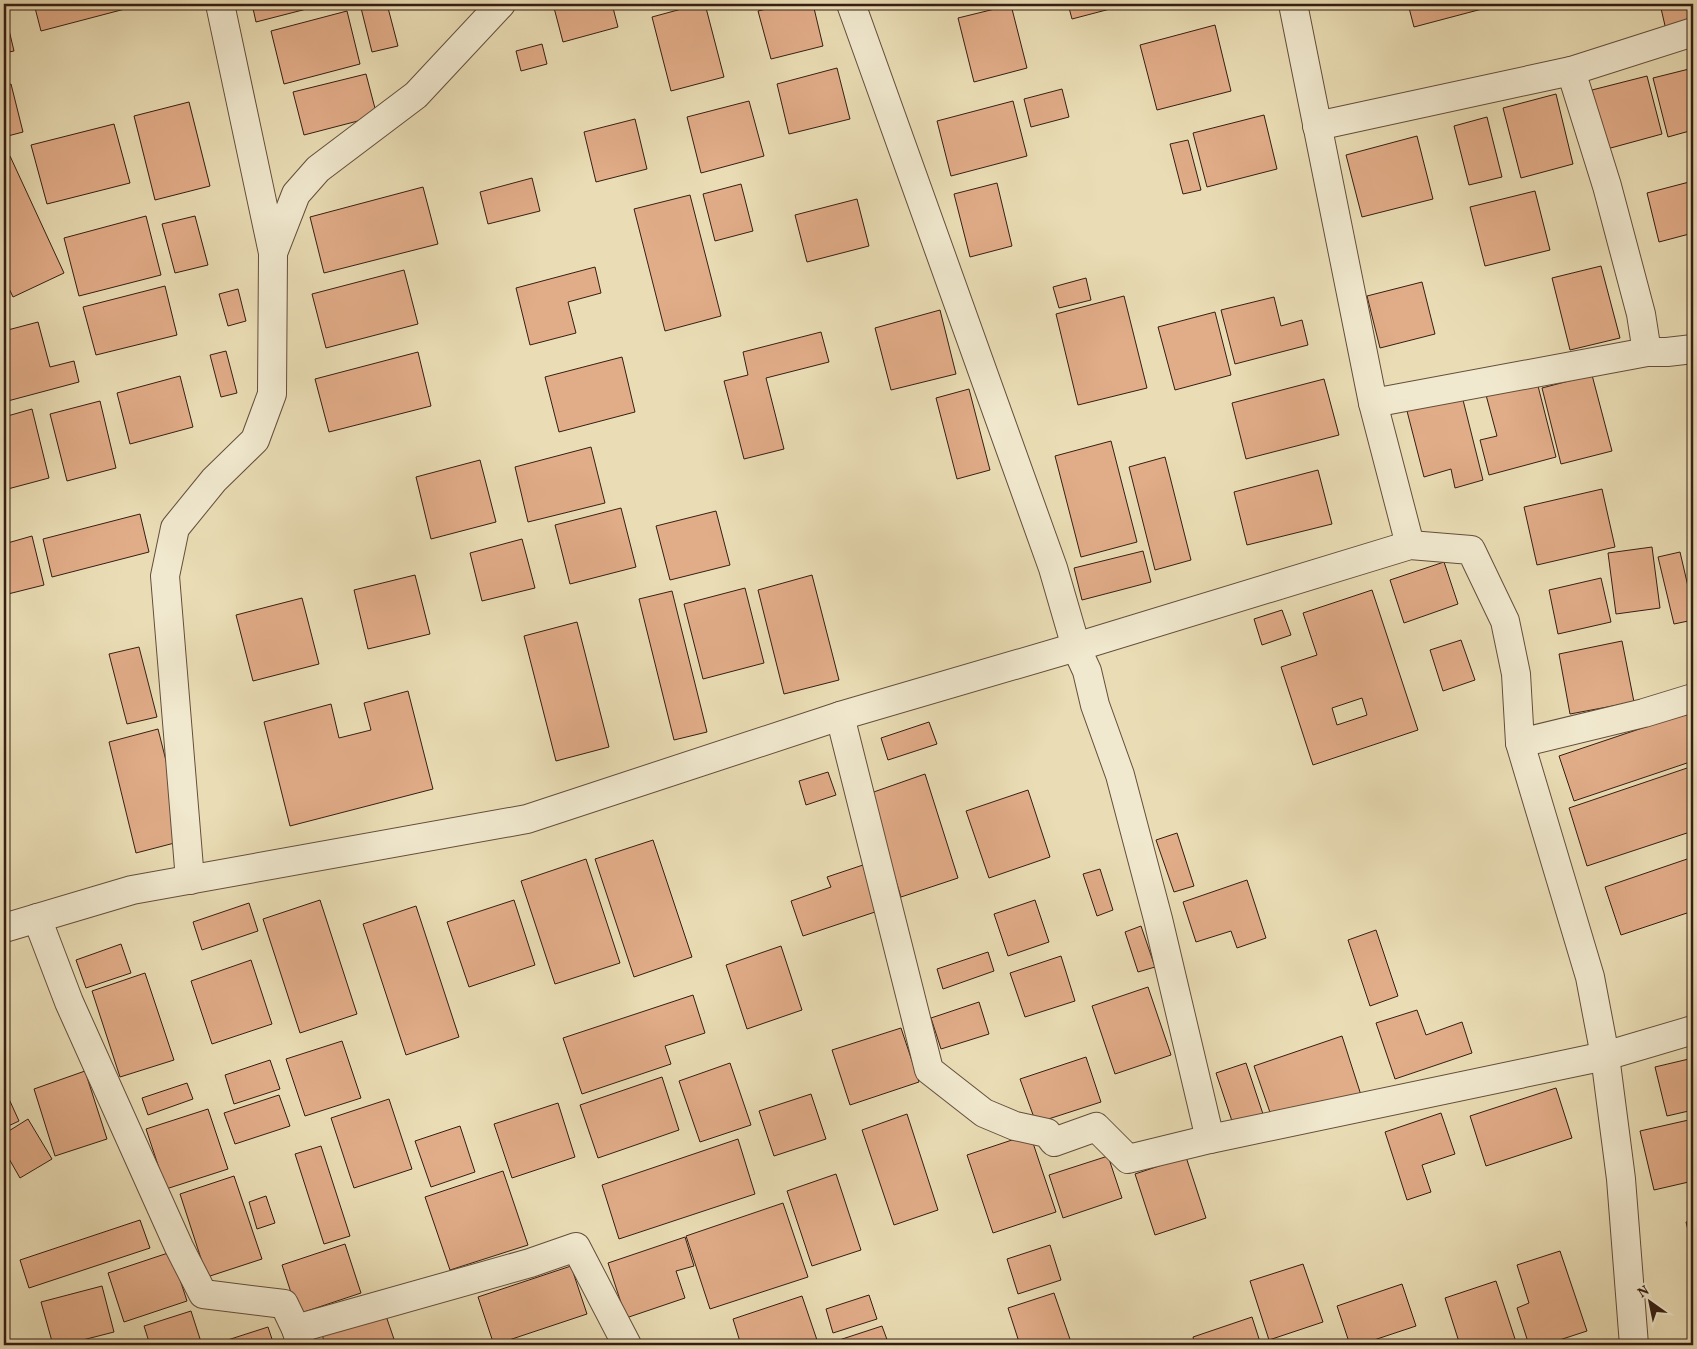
<svg xmlns="http://www.w3.org/2000/svg" width="1697" height="1349" viewBox="0 0 1697 1349" font-family="Vollkorn,serif">
<style>
.building{fill:#e1ac88;stroke:#361e12;fill-rule:evenodd}
.lines{fill:none;stroke-linecap:round;stroke-linejoin:round}
.minor-casing{stroke:#634e3b;stroke-width:30}
.minor{stroke:#f1e9cf;stroke-width:28}
</style>
<rect width="100%" height="100%" fill="#eaddb5"/>
<filter id="stains"><feTurbulence type="fractalNoise" baseFrequency=".004" numOctaves="4"/><feColorMatrix values="0 0 0 0 .2 0 0 0 0 .09 0 0 0 0 .02 0 0 0 .5 -.17"/></filter>
<radialGradient id="worn" r=".72"><stop offset=".6" stop-color="#630" stop-opacity="0"/><stop offset="1" stop-color="#630" stop-opacity=".3"/></radialGradient>
<g class="building">
<polygon points="34,4 144,4 41,31"/>
<polygon points="252,4 326,4 256,22"/>
<polygon points="360,4 387,4 398,46 372,52"/>
<polygon points="553,4 612,4 618,27 563,42"/>
<polygon points="700,4 705,4 724,77 671,91 652,17"/>
<polygon points="787,4 813,4 823,46 771,59 758,11"/>
<polygon points="1068,4 1129,4 1072,19"/>
<polygon points="1408,4 1481,4 1482,9 1414,27"/>
<polygon points="1660,4 1693,4 1693,23 1666,30"/>
<polygon points="1011,5 1027,68 974,82 958,18"/>
<polygon points="4,9 14,51 4,53"/>
<polygon points="347,11 360,64 284,84 271,31"/>
<polygon points="1215,25 1231,91 1157,110 1140,45"/>
<polygon points="542,44 547,64 521,71 516,51"/>
<polygon points="837,68 850,119 789,134 777,84"/>
<polygon points="1693,68 1693,130 1668,137 1653,78"/>
<polygon points="366,74 377,116 304,135 293,92"/>
<polygon points="1647,76 1662,134 1607,149 1592,90"/>
<polygon points="11,84 23,132 4,137 4,86"/>
<polygon points="1062,89 1069,117 1031,127 1024,99"/>
<polygon points="1556,94 1573,164 1521,178 1503,108"/>
<polygon points="749,101 764,156 701,173 687,117"/>
<polygon points="1013,101 1027,156 951,176 937,121"/>
<polygon points="189,102 210,186 155,200 134,116"/>
<polygon points="1264,115 1277,169 1207,187 1193,133"/>
<polygon points="1487,117 1502,177 1469,185 1454,126"/>
<polygon points="635,119 647,169 596,182 584,132"/>
<polygon points="114,124 130,183 47,204 31,145"/>
<polygon points="1417,136 1433,199 1362,217 1346,155"/>
<polygon points="1188,140 1201,190 1183,194 1170,144"/>
<polygon points="10,156 64,273 13,297 4,278 4,159"/>
<polygon points="532,178 540,211 488,224 480,192"/>
<polygon points="1693,181 1693,233 1659,242 1647,193"/>
<polygon points="997,183 1012,246 970,257 954,194"/>
<polygon points="741,184 753,231 715,241 703,194"/>
<polygon points="423,187 438,244 324,273 310,217"/>
<polygon points="1535,191 1550,250 1485,266 1470,207"/>
<polygon points="690,195 721,316 665,331 634,209"/>
<polygon points="857,199 869,246 807,262 795,215"/>
<polygon points="146,216 161,275 79,296 64,238"/>
<polygon points="195,216 208,265 175,273 162,224"/>
<polygon points="1601,266 1620,338 1570,350 1552,278"/>
<polygon points="595,267 601,293 568,302 576,333 530,345 516,288"/>
<polygon points="404,270 418,324 326,348 312,294"/>
<polygon points="1086,278 1091,300 1059,308 1053,287"/>
<polygon points="1422,282 1435,334 1380,348 1367,296"/>
<polygon points="165,286 177,335 96,355 83,307"/>
<polygon points="238,289 246,321 228,326 219,294"/>
<polygon points="1124,296 1147,388 1078,405 1056,314"/>
<polygon points="1274,297 1281,326 1302,320 1308,345 1235,364 1221,310"/>
<polygon points="940,310 956,374 891,390 875,328"/>
<polygon points="1215,312 1231,375 1175,390 1158,327"/>
<polygon points="38,322 50,367 74,361 79,382 4,402 4,331"/>
<polygon points="821,332 829,362 766,378 784,449 744,459 724,381 748,375 743,352"/>
<polygon points="226,351 237,393 221,397 210,355"/>
<polygon points="418,352 431,406 329,432 315,379"/>
<polygon points="622,357 635,412 559,432 545,377"/>
<polygon points="1592,375 1612,451 1561,464 1542,388"/>
<polygon points="180,376 193,427 130,444 117,393"/>
<polygon points="1324,379 1339,435 1246,459 1232,403"/>
<polygon points="1537,382 1556,457 1489,475 1480,440 1497,436 1486,395"/>
<polygon points="969,389 990,470 957,479 936,398"/>
<polygon points="1462,396 1483,480 1455,488 1451,469 1424,477 1407,411"/>
<polygon points="100,401 116,468 67,481 50,414"/>
<polygon points="32,409 49,478 4,490 4,417"/>
<polygon points="1111,441 1137,542 1081,557 1055,456"/>
<polygon points="591,447 605,503 528,522 515,467"/>
<polygon points="1165,457 1191,560 1155,570 1129,467"/>
<polygon points="480,460 496,522 431,539 416,477"/>
<polygon points="1318,470 1332,524 1247,545 1234,492"/>
<polygon points="1602,489 1615,547 1537,565 1524,507"/>
<polygon points="621,508 636,567 570,584 555,525"/>
<polygon points="716,511 730,565 670,580 656,526"/>
<polygon points="140,514 149,552 52,577 43,539"/>
<polygon points="32,536 44,585 4,595 4,544"/>
<polygon points="522,539 535,588 482,601 470,553"/>
<polygon points="1652,547 1660,608 1616,614 1608,553"/>
<polygon points="1143,551 1151,582 1082,600 1074,568"/>
<polygon points="1680,552 1693,608 1693,620 1674,624 1658,557"/>
<polygon points="1444,562 1458,604 1404,623 1390,580"/>
<polygon points="415,575 430,634 368,649 354,590"/>
<polygon points="812,575 839,680 784,694 758,590"/>
<polygon points="1601,578 1611,622 1558,634 1549,590"/>
<polygon points="745,588 764,663 703,679 684,604"/>
<path d="M1372,590L1418,730L1313,765L1281,667L1317,655L1303,613ZM1362,698L1367,715L1337,725L1332,708Z"/>
<polygon points="672,591 707,732 674,740 639,599"/>
<polygon points="302,598 319,664 253,681 236,615"/>
<polygon points="1282,610 1291,635 1262,645 1254,619"/>
<polygon points="577,622 609,747 556,761 524,636"/>
<polygon points="1461,640 1475,680 1443,691 1430,650"/>
<polygon points="1622,641 1634,702 1570,714 1559,654"/>
<polygon points="139,647 157,717 127,724 109,654"/>
<polygon points="408,691 433,789 290,826 264,722 331,704 339,738 371,730 364,703"/>
<polygon points="1693,711 1693,761 1574,801 1559,756"/>
<polygon points="929,722 937,744 888,760 881,738"/>
<polygon points="158,729 186,840 136,853 109,742"/>
<polygon points="1693,766 1693,831 1587,866 1569,808"/>
<polygon points="828,772 836,795 806,805 799,781"/>
<polygon points="925,774 958,878 901,897 868,794"/>
<polygon points="1028,790 1050,857 989,878 966,811"/>
<polygon points="1177,833 1194,886 1174,892 1156,840"/>
<polygon points="653,840 692,957 634,977 595,859"/>
<polygon points="1693,857 1693,911 1621,935 1605,887"/>
<polygon points="586,859 620,963 555,984 521,881"/>
<polygon points="863,865 878,911 803,936 791,901 831,887 827,877"/>
<polygon points="1100,869 1113,910 1097,916 1083,874"/>
<polygon points="1247,880 1266,938 1237,948 1231,931 1196,942 1183,902"/>
<polygon points="320,900 357,1014 300,1033 263,919"/>
<polygon points="514,900 535,965 469,987 447,922"/>
<polygon points="1035,900 1049,942 1008,956 994,914"/>
<polygon points="249,903 258,931 202,950 193,922"/>
<polygon points="416,906 459,1037 406,1055 363,924"/>
<polygon points="1141,926 1155,967 1138,972 1125,932"/>
<polygon points="1376,930 1398,996 1370,1006 1348,940"/>
<polygon points="121,944 131,973 86,988 76,960"/>
<polygon points="781,946 802,1010 747,1029 726,965"/>
<polygon points="988,952 994,971 943,989 937,969"/>
<polygon points="1061,956 1075,1001 1025,1017 1010,973"/>
<polygon points="251,960 272,1024 212,1044 191,981"/>
<polygon points="145,973 174,1060 120,1077 92,991"/>
<polygon points="1148,987 1171,1055 1115,1074 1092,1006"/>
<polygon points="693,995 705,1033 665,1046 671,1064 582,1094 563,1038"/>
<polygon points="979,1002 989,1034 941,1049 931,1018"/>
<polygon points="1417,1010 1426,1035 1462,1022 1472,1053 1395,1079 1376,1023"/>
<polygon points="901,1028 919,1082 850,1105 832,1050"/>
<polygon points="1342,1036 1361,1095 1274,1124 1254,1066"/>
<polygon points="342,1041 361,1098 305,1116 286,1059"/>
<polygon points="1086,1057 1101,1102 1036,1123 1020,1079"/>
<polygon points="1693,1058 1693,1110 1667,1116 1655,1067"/>
<polygon points="270,1060 280,1089 234,1104 225,1075"/>
<polygon points="730,1063 751,1125 700,1142 679,1081"/>
<polygon points="1246,1063 1263,1114 1233,1124 1216,1073"/>
<polygon points="85,1071 107,1139 55,1156 34,1089"/>
<polygon points="662,1077 679,1130 598,1158 580,1105"/>
<polygon points="187,1083 193,1099 148,1115 142,1098"/>
<polygon points="4,1088 19,1121 4,1128"/>
<polygon points="1556,1088 1572,1138 1486,1166 1470,1116"/>
<polygon points="811,1094 826,1139 774,1156 759,1111"/>
<polygon points="279,1095 290,1126 235,1144 224,1113"/>
<polygon points="389,1099 412,1169 354,1188 331,1118"/>
<polygon points="558,1103 575,1157 512,1178 494,1124"/>
<polygon points="208,1109 228,1169 166,1189 146,1129"/>
<polygon points="1441,1113 1455,1154 1422,1165 1431,1192 1407,1200 1385,1132"/>
<polygon points="907,1114 938,1210 894,1225 862,1130"/>
<polygon points="28,1119 52,1159 20,1178 4,1150 4,1134"/>
<polygon points="1693,1119 1693,1181 1654,1190 1640,1131"/>
<polygon points="460,1126 475,1172 431,1187 415,1141"/>
<polygon points="1030,1134 1056,1212 993,1233 967,1155"/>
<polygon points="738,1139 755,1194 619,1239 602,1185"/>
<polygon points="321,1146 350,1236 324,1244 295,1154"/>
<polygon points="1108,1156 1122,1198 1063,1218 1049,1175"/>
<polygon points="1186,1157 1206,1218 1155,1235 1135,1174"/>
<polygon points="503,1171 528,1245 450,1270 425,1197"/>
<polygon points="836,1174 861,1250 812,1266 787,1191"/>
<polygon points="234,1176 262,1259 207,1277 180,1194"/>
<polygon points="266,1196 275,1223 257,1229 249,1202"/>
<polygon points="783,1203 808,1277 710,1309 686,1236"/>
<polygon points="140,1220 150,1248 29,1288 20,1260"/>
<polygon points="1693,1220 1693,1251 1686,1222"/>
<polygon points="685,1237 694,1266 676,1271 685,1298 626,1318 608,1263"/>
<polygon points="345,1244 361,1293 298,1314 282,1265"/>
<polygon points="1050,1245 1061,1280 1018,1294 1007,1259"/>
<polygon points="1560,1251 1587,1331 1544,1345 1529,1345 1517,1308 1529,1303 1517,1265"/>
<polygon points="171,1252 187,1301 124,1322 108,1273"/>
<polygon points="1303,1264 1323,1322 1269,1340 1250,1281"/>
<polygon points="571,1266 587,1314 494,1345 478,1297"/>
<polygon points="1496,1281 1517,1345 1460,1345 1445,1298"/>
<polygon points="1402,1284 1416,1326 1359,1345 1350,1345 1337,1306"/>
<polygon points="102,1286 114,1332 63,1345 53,1345 41,1302"/>
<polygon points="1054,1293 1072,1345 1020,1345 1008,1308"/>
<polygon points="869,1295 877,1319 833,1333 826,1309"/>
<polygon points="802,1296 818,1343 811,1345 741,1345 733,1319"/>
<polygon points="191,1311 202,1345 150,1345 144,1326"/>
<polygon points="385,1313 396,1345 325,1345 322,1334"/>
<polygon points="1252,1317 1261,1345 1195,1345 1193,1337"/>
<polygon points="882,1326 889,1345 827,1345 827,1344"/>
<polygon points="268,1327 274,1345 212,1345"/>
</g>
<g class="lines">
<defs>
<g id="minor">
<polyline points="851,4 1053,568 1076,647 1087,671 1095,705 1120,775 1158,919 1210,1139"/>
<polyline points="1293,4 1373,403 1410,545"/>
<polyline points="1571,71 1607,186 1641,314 1647,352"/>
<polyline points="1317,126 1571,71 1693,32"/>
<polyline points="273,253 296,194 318,169 416,95 501,4"/>
<polyline points="1373,403 1647,352 1667,352 1693,349"/>
<polyline points="840,716 929,1070 984,1113 1015,1126 1047,1133 1054,1142 1096,1127 1128,1159 1210,1139 1605,1056 1693,1030"/>
<polyline points="1520,743 1644,713 1693,698"/>
<polyline points="190,880 165,576 175,528 214,480 255,440 272,394 273,253 220,4"/>
<polyline points="37,918 69,1002 179,1247 203,1294 284,1304 296,1329 301,1345"/>
<polyline points="4,928 132,890 527,819 840,716 1076,647 1410,545 1471,550 1505,621 1516,674 1520,743 1590,977 1605,1056 1621,1179 1634,1345"/>
<polyline points="296,1329 530,1263 576,1247 627,1345"/>
</g>
</defs>
<use href="#minor" class="minor-casing"/>
<use href="#minor" class="minor"/>
</g>
<rect width="1697" height="1349" fill="none" stroke="#eaddb5" stroke-width="20"/>
<rect x="5" y="5" width="1687" height="1339" fill="none" stroke="#361e12" stroke-width="2.5"/>
<rect x="10" y="10" width="1677" height="1329" fill="none" stroke="#361e12"/>
<g transform="translate(1650 1302) rotate(327)" stroke="#f1e9cf" stroke-width="4" paint-order="stroke">
<path d="M0-4L9 19L0 12L-9 19Z" fill="#361e12"/>
<text y="-8" font-size="14" font-weight="bold" text-anchor="middle" fill="#361e12">N</text>
</g>
<rect width="100%" height="100%" filter="url(#stains)"/>
<rect width="100%" height="100%" fill="url(#worn)"/>
</svg>
